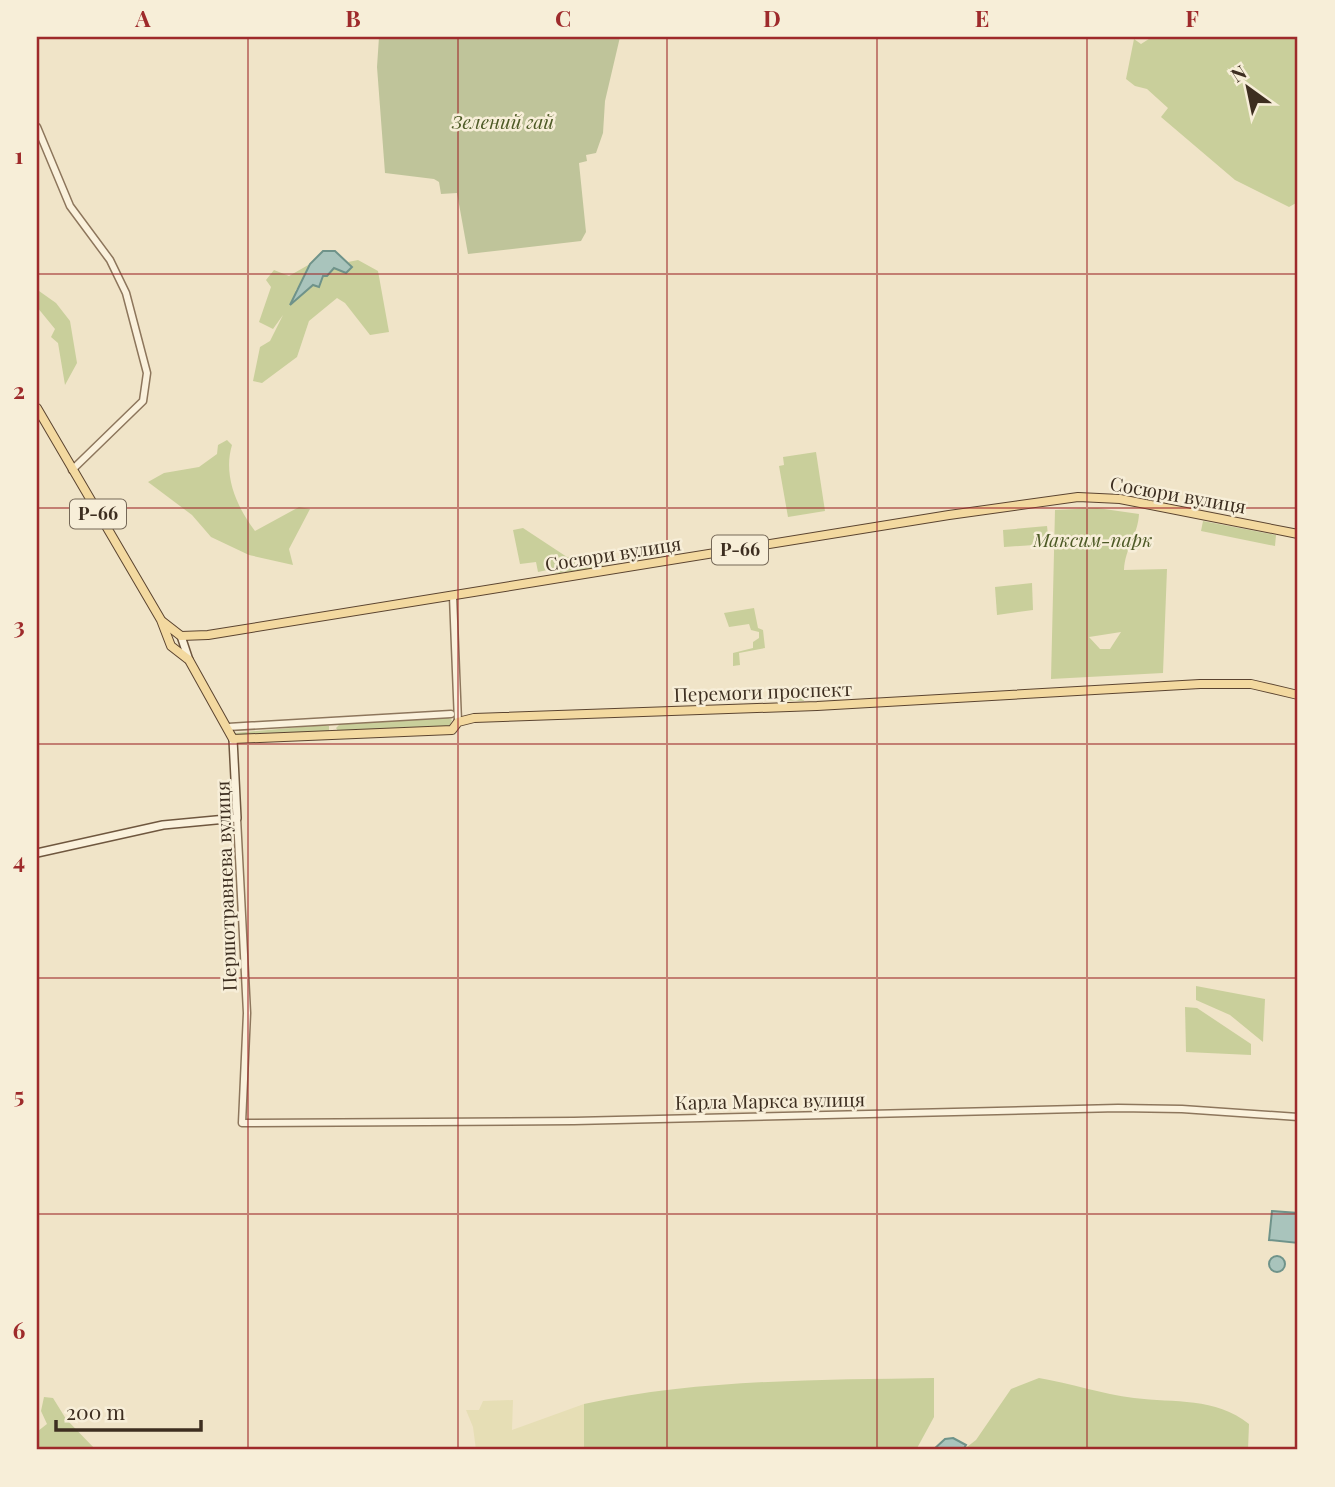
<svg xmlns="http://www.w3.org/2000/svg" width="1335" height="1487" viewBox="0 0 1335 1487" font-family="'Playfair Display',serif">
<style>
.farmland{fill:#e6deb5}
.green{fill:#c9cf9b;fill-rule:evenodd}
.cemetery{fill:#bfc49a}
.water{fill:#a9c4bc;stroke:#6f938a;stroke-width:2}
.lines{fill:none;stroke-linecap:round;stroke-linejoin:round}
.tertiary-casing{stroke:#8d765c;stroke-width:9}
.secondary-casing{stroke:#6f573f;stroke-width:10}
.primary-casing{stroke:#5b4430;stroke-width:10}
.tertiary{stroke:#faf1dc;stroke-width:6}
.secondary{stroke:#faf1dc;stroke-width:7}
.primary{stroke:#f3d9a0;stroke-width:8}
.grid{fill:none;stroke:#9e2a2b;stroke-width:2;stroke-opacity:0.55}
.labels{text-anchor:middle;stroke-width:5;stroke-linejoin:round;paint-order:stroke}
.shield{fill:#f7eed8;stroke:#756857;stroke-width:2}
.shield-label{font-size:18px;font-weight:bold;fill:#3d2e20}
.park-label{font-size:19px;font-style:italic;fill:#4d5a26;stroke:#f7eed8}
.street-label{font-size:19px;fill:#3d2e20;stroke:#f7eed8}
.neatline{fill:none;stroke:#9e2a2b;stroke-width:2.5}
.grid-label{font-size:23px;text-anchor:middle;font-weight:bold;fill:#9e2a2b}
</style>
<rect width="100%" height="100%" fill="#f0e4c8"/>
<polygon class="farmland" points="513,1400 512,1430 584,1404 584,1450 476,1450 473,1427 466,1410 479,1410 483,1401"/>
<g class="green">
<polygon points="1152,37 1298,37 1298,202 1289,207 1235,180 1161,117 1168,108 1147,89 1135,86 1126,79 1134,39 1141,44"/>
<polygon points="358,260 378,271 389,332 370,335 345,303 337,298 309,321 297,357 262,383 253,381 260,347 270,341 283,315 273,329 259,322 271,287 266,280 274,270 289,276 310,264 304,280 295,291 335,268 352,267 348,262"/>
<polygon points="39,291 56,303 70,321 77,363 65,385 58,343 51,337 55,329 37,307"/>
<path d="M227,440L232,445C223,475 236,506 255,531L299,507L310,509L289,549L293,565L249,555L211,537L192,515L148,482L164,473L199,467L217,454L218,445Z"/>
<polygon points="816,452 825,511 788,517 779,466 784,465 783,457"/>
<path d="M1097,508L1139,514C1138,535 1125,548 1124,570L1167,569L1163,673L1051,679L1055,510ZM1121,632L1110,649H1100L1089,637Z"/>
<polygon points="1203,521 1276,535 1275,546 1201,531"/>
<polygon points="1047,526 1049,544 1004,547 1003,530"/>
<polygon points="523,528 567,557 601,554 603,567 553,574 552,569 538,572 536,562 520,564 513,530"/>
<polygon points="1032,583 1033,610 997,615 995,587"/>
<polygon points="754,608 758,628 763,630 765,648 739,653 740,665 733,666 733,653 753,648 753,642 759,638 759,632 751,630 749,624 729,627 724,613"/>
<polygon points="803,693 804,701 773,700 775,695"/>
<polygon points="445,716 452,720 449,728 338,731 336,728 341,723"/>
<polygon points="324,725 329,726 329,732 237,736 235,733"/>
<polygon points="1196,986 1265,999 1263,1042 1230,1015 1196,1000"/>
<polygon points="1185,1007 1197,1008 1251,1044 1251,1055 1186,1052"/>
<path d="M934,1378V1417L916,1450H584V1404C698,1379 818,1380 934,1378Z"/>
<path d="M1039,1378C1070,1383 1102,1394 1134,1398C1175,1403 1215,1397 1249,1424L1248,1450H963L976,1440L1011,1389Z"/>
<polygon points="44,1397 53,1398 66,1419 96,1450 37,1450 38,1431 47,1424 41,1411"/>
</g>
<polygon class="cemetery" points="379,37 620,37 605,101 603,133 596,153 586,155 587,161 579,163 586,232 581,241 468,254 457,193 441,194 439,182 434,179 385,173 377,67"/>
<g class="water">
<polygon points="323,251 335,251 352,267 346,273 334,268 327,276 323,276 319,287 313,285 290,305 310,264"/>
<polygon points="1272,1211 1298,1213 1298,1243 1269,1240"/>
<circle cx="1277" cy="1264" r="8"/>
<polygon points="953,1438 966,1445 963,1450 933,1450 945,1439"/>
</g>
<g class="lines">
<defs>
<g id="tertiary">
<polyline points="37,127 70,206 110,260 126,293 147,373 143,401 72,470"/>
<polyline points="453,596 458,722"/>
<polyline points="228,727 451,714"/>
<polyline points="237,818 247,1013 242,1123 574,1121 1118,1108 1182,1109 1298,1117"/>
</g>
<g id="secondary">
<polyline points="181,636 189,660"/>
<polyline points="37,853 163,825 237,818 233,739"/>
</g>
<g id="primary">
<polyline points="37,408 161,620 171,646 189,660 233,739 452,730 458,722 474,718 817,706 1200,684 1251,684 1298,695"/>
<polyline points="163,622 181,636 208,635 949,515 1078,497 1120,499 1298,534"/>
</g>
</defs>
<use href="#tertiary" class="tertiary-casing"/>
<use href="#secondary" class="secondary-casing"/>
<use href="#primary" class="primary-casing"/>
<use href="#tertiary" class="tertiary"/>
<use href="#secondary" class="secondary"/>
<use href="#primary" class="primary"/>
</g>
<path class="grid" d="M248,37V1450M458,37V1450M667,37V1450M877,37V1450M1087,37V1450M37,274H1298M37,508H1298M37,744H1298M37,978H1298M37,1214H1298"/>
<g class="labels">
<g class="shield">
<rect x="70" y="499.5" width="56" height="29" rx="5"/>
<rect x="712" y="535.5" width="56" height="29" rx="5"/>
</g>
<g class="shield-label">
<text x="98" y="520">Р-66</text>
<text x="740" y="556">Р-66</text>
</g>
<g class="park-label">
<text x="503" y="129">Зелений гай</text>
<text x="1093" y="547">Максим-парк</text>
</g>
<g class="street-label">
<text transform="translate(1178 495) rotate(10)" y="7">Сосюри вулиця</text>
<text transform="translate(613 554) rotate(-9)" y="7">Сосюри вулиця</text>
<text transform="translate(763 692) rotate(-2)" y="7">Перемоги проспект</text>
<text transform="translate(226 886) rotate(-92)" y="7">Першотравнева вулиця</text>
<text transform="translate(770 1101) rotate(-1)" y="7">Карла Маркса вулиця</text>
</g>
</g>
<rect width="1335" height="1487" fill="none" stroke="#f7eed8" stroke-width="77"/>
<g transform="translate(1248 88) rotate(327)" stroke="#f7eed8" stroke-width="5" paint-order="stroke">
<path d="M0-5L12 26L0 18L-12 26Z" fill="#3d2e20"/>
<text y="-10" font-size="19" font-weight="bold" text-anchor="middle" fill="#3d2e20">N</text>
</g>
<path d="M56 1420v10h145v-10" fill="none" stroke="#3d2e20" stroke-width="3.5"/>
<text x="66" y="1420" font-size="21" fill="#3d2e20" stroke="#f7eed8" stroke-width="5" paint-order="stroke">200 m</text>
<rect x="38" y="38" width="1258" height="1410" class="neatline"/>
<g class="grid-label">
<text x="143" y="27">A</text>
<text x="353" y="27">B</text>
<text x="563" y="27">C</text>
<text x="772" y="27">D</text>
<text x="982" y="27">E</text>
<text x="1192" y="27">F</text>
<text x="19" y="164">1</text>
<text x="19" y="399">2</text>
<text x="19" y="634">3</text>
<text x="19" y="869">4</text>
<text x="19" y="1104">5</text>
<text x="19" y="1339">6</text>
</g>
</svg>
